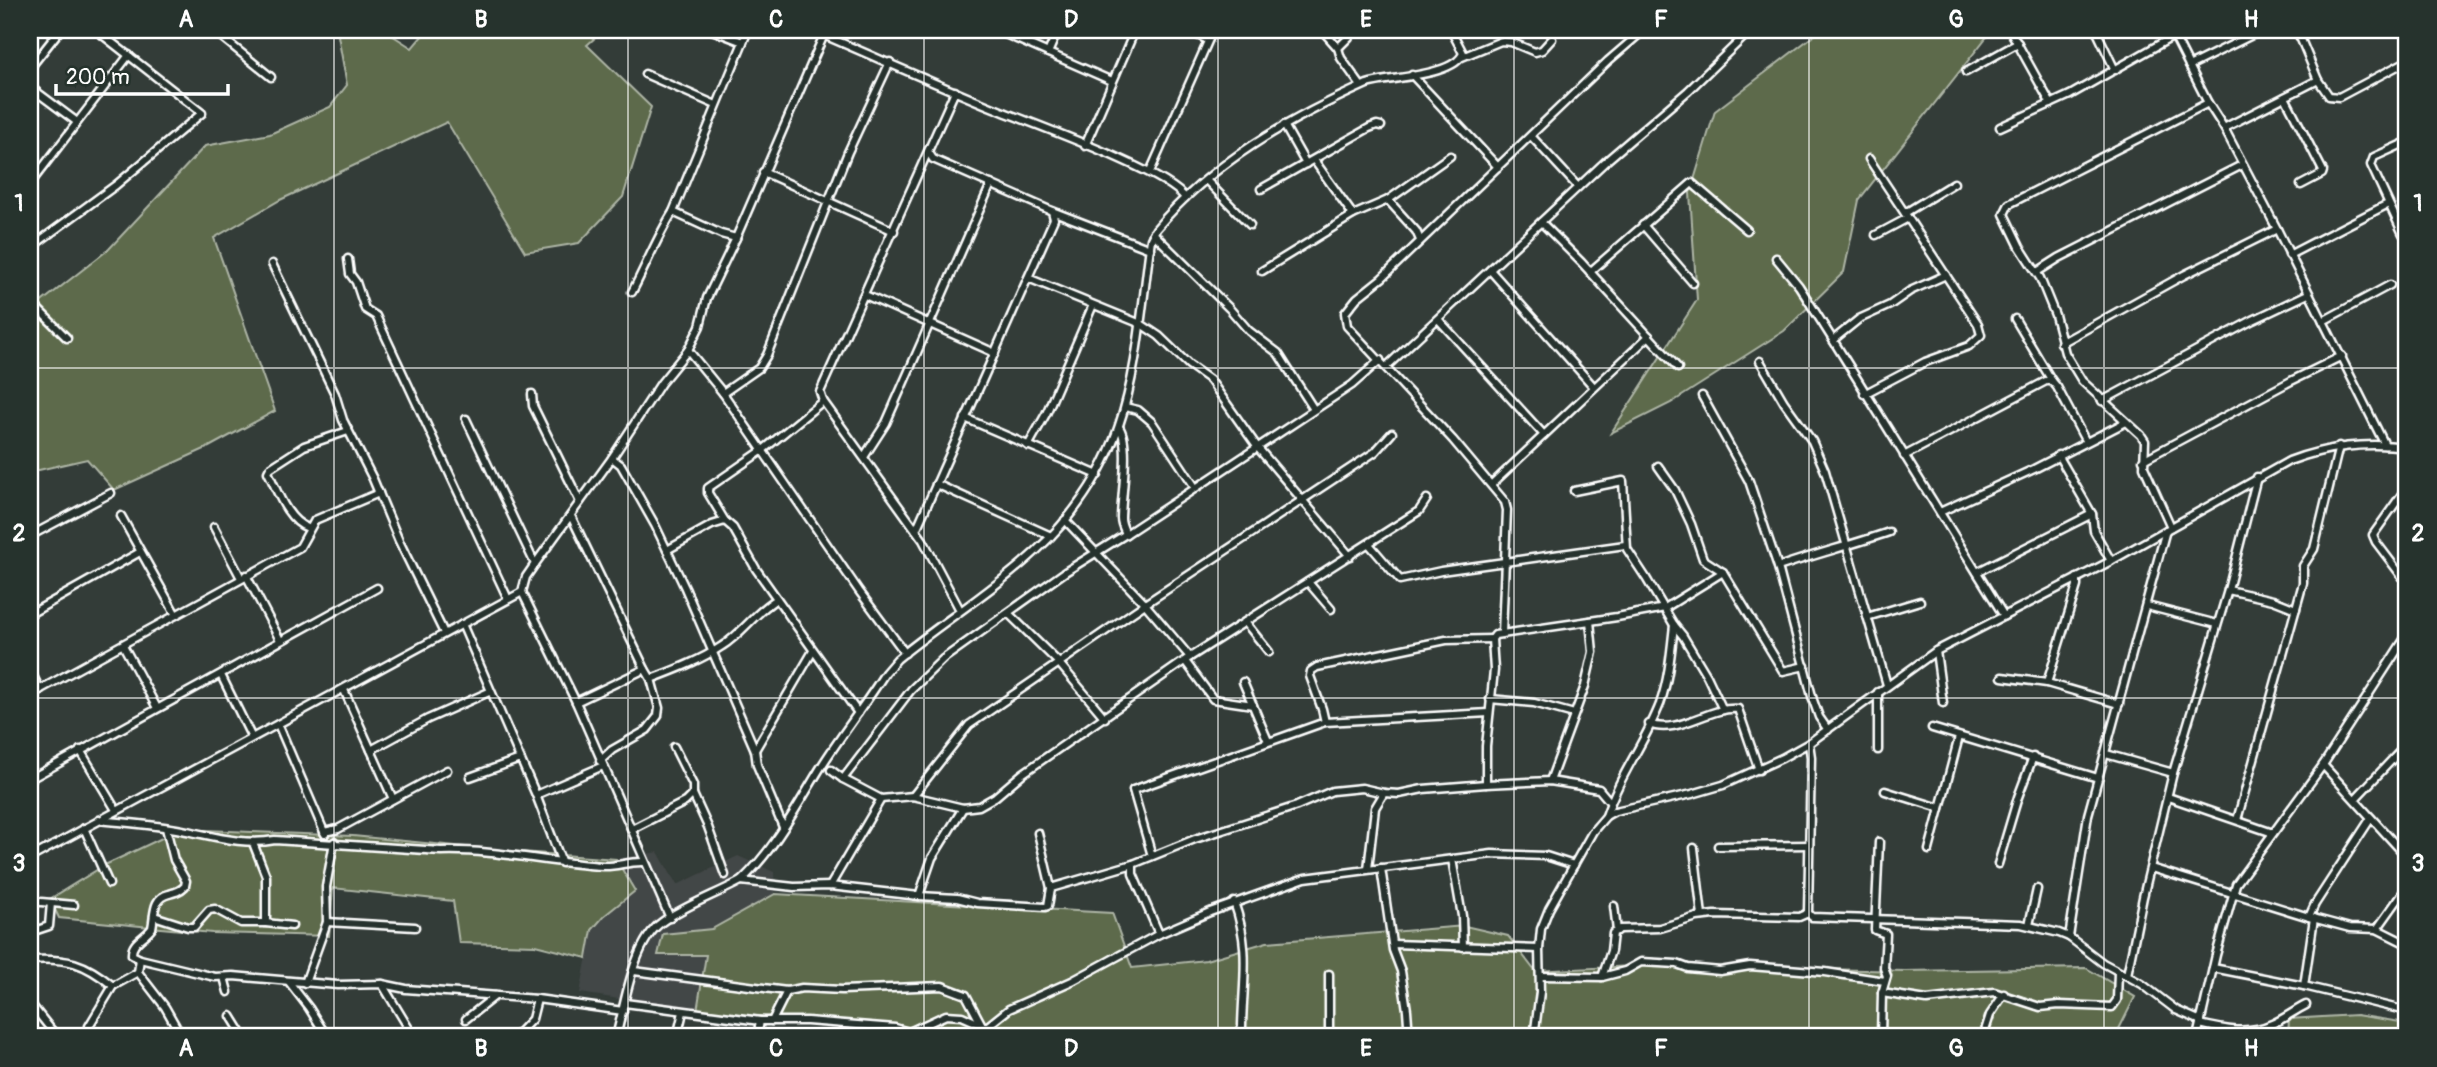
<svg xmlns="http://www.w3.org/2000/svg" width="2437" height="1067" viewBox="0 0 2437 1067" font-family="Pangolin,sans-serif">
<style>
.built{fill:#424646}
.green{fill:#5d6b4c;stroke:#aeb5a6;stroke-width:2}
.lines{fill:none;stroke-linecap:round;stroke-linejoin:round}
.street-casing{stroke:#fff;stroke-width:11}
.street{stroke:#26332d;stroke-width:6}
.grid{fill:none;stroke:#fff;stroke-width:2;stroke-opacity:0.55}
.neatline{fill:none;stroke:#fff;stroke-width:2.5}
.grid-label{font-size:23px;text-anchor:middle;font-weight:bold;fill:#fff}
</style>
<rect width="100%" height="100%" fill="#333c38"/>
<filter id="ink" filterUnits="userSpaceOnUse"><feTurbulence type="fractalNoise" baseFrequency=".0143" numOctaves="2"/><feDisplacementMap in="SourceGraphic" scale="14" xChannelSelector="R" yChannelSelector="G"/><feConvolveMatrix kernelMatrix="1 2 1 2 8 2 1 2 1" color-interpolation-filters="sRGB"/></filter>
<g filter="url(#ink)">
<polygon class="built" points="658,852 677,885 738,856 774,872 775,894 712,929 663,935 658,955 706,955 697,1011 580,993 592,930 604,916 635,891 616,859"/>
<g class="green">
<polygon points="337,30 384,30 412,48 427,30 604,30 587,45 651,107 623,197 579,243 525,252 447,122 280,200 214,238 275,411 209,447 114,490 87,459 30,472 30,311 109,249 205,146 270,134 330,107 347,85"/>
<polygon points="1821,30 1992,30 1859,200 1844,272 1784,331 1671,403 1611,433 1697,300 1690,193 1715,111"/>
<polygon points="181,829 353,836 507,851 616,859 635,891 604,916 592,930 587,958 535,945 459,943 453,901 333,888 329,936 212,933 59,918 50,899 105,865"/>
<polygon points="775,894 1112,913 1132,968 1206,960 1267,942 1465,926 1508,936 1535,971 1653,965 1905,971 2086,968 2135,997 2115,1037 1028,1037 697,1011 706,955 658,955 663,934 712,929"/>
<polygon points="2356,1015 2407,1023 2407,1037 2288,1037 2289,1019"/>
</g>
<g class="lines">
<defs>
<g id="street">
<polyline points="213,30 271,77"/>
<polyline points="712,30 743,42"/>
<path d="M812,30C873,56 933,83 994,108C1030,123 1169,172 1185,198"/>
<polyline points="996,30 1112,81"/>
<polyline points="1187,30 1208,40"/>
<polyline points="1322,30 1338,48 1341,58 1361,86"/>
<polyline points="2010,30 2051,104"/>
<polyline points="2096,30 2115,70"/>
<polyline points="2171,30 2208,103 2224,128 2277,229 2385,445"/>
<polyline points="2294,30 2300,37 2318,80"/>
<polyline points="2300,37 2312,30"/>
<polyline points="1338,48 1349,37"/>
<polyline points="1048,53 1058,30"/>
<polyline points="1462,57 1501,41 1511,42 1535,52 1542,50 1552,39"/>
<polyline points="2189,66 2262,30"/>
<polyline points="30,68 60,30"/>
<polyline points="1966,72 2018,43"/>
<polyline points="645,74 716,105"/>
<polyline points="1412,75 1498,167"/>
<polyline points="30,87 77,122"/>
<polyline points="955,91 820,392 823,401 923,540 960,610"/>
<polyline points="2285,97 2323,171 2322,174 2301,185"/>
<polyline points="1284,125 1306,164"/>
<polyline points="2000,127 2070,95 2174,36"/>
<polyline points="2224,128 2318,80 2329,96 2339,97 2407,61"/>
<polyline points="1531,136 1578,187"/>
<polyline points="1085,146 1135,30"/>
<polyline points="929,153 933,159 1052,211 1150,249"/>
<polyline points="1314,160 1353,215"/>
<polyline points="763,172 894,231"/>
<polyline points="1150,172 1213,30"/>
<polyline points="1206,180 1250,225"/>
<polyline points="30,184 129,55"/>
<polyline points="1261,189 1369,128 1377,125 1381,126"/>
<polyline points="1388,200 1416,231 1420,240"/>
<polyline points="673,212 748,30"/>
<polyline points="1905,213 1954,183"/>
<polyline points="1541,222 1581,262 1678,368"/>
<polyline points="1643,225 1693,283"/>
<polyline points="1153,233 1229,308 1249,331 1278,353 1313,408"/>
<polyline points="2403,234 2371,165 2374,157 2407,142"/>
<polyline points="1876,235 1908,218"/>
<polyline points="30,248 116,185 202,113 96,30"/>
<polyline points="2289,255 2388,204"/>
<polyline points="1776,258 1799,286 1833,340"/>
<polyline points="348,259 350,274 356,282 365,309 376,316 508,599"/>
<polyline points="272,264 335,394 343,420 373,479 399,541 444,633"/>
<polyline points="1490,270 1594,387"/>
<polyline points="1262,271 1353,215 1388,200 1450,156"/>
<polyline points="1590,272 1692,183 1747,230"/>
<polyline points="2037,272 2059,258 2242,165"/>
<polyline points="1946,275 1910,291 1890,305 1859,319 1833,340 2004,616"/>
<polyline points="1028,278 1141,324 1159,336 1189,365 1210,380 1258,448 1350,556"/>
<path d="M632,292C646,266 657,237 673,212L721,234L736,238"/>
<polyline points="865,295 995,353"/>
<polyline points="30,301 67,338"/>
<polyline points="1438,319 1544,435"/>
<polyline points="2015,319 2052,381"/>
<polyline points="2323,321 2390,285"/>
<polyline points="2061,343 2184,275 2277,229"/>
<polyline points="688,350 723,393 859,591 905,653"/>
<polyline points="1760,361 1784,402 1812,441 1825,471 1887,685"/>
<polyline points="1386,367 1605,162 1688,91 1751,30"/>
<polyline points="723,393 759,368 767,355 848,152 890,62"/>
<polyline points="532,394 533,406 580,502"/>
<polyline points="1864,394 1925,362 1969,346 1981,335 1978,324 1869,159"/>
<polyline points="1702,396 1749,481 1778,567 1813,700 1819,717 1828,730"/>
<polyline points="2102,401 2253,320 2308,294"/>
<polyline points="1125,407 1138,410 1152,422 1195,487"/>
<polyline points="965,418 1098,475"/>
<polyline points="466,419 535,564"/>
<path d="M1119,427C1131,443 1121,498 1121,518C1121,524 1124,529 1126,534"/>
<polyline points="1028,446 1046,414 1093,305"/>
<polyline points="2058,455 2092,514 2094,531 2111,561"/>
<polyline points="1904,456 2046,381 2052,381 2057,387 2086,442"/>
<polyline points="864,457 886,423 991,184"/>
<polyline points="612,458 621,465 655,525 685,588 755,750 757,765 783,827"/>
<polyline points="2143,460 2291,381 2342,356"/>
<polyline points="1658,466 1675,490 1691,524 1703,559 1723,572 1783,671 1805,666"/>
<polyline points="936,484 1051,536"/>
<polyline points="1492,484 1649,336"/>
<polyline points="2407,487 2373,535 2376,542 2407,583"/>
<polyline points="1574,491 1623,481 1627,549 1646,578 1674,625 1683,636 1707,676 1723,710"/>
<polyline points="1940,512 2034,469 2126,422"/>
<polyline points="121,516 176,615"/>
<polyline points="571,516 645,669"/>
<polyline points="1065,520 1145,604 1190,657"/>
<polyline points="725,521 708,493 708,488 763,450 823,401"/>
<polyline points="214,527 241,578"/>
<polyline points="2171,527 2144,467 2145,441 2141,435 2082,381 2065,353 2055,315 2040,278 2020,247 2004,214 2009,204 2208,103"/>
<path d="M308,528C287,521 277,490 268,472L270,468L304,446L348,431"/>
<polyline points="916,530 1054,219 1052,211"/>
<polyline points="30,536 111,493"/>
<polyline points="1369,544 1400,580 1441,571 1625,545"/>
<polyline points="667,550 712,525 725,521 733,528 756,569 858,713"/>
<path d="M1778,567C1815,554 1852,545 1889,532"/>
<polyline points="1977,572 2092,514"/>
<polyline points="246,575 280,640"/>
<polyline points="1308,582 1331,609"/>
<polyline points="2228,590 2273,600 2296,609"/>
<polyline points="522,592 576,702 670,918"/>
<polyline points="2147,606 2217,624"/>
<polyline points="30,614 140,552"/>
<polyline points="1009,614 1058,662 1105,718"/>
<polyline points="1867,617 1920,601"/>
<polyline points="1245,622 1269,652"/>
<polyline points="462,624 536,795 562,863"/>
<polyline points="1502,634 1507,510 1505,502 1453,440 1347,326 1345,313 1357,298 1382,278 1608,61 1644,30"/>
<polyline points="123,645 157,708"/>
<polyline points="1936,651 1943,703"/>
<polyline points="1185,661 1213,699 1253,705"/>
<polyline points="30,670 40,690"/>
<polyline points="221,675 251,736"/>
<polyline points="2002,677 2047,683 2119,704"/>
<polyline points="1243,682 1268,741"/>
<polyline points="2047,683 2077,586 2077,578"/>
<polyline points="344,690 393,799"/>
<polyline points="1878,692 1878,750"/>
<polyline points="30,695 300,547 315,520 379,493"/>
<polyline points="1490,699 1534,703 1574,714"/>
<path d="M576,702L645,669L651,679C675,670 701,660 722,646C743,633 756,611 777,599"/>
<polyline points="1325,722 1322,709 1310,676 1311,671 1317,667 1446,640 1492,639"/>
<polyline points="278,724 325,834"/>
<path d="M1649,724C1677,736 1710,706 1738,709L1759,770"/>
<polyline points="1932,728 2098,778"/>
<polyline points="1809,743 1811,757 1808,913 1812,917 2021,924 2059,933 2069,937 2103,963 2142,984 2176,1010 2201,1021"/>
<polyline points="80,750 116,810"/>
<polyline points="371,750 428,719 489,692"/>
<polyline points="755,750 813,651"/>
<polyline points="2106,754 2173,773"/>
<polyline points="600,761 612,750 647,730 658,716 659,708 651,679"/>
<polyline points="2323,765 2407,857"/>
<polyline points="831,770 843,779 881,799 913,796 963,808 979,806 995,797 1022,774 1190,657 1419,511 1427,499"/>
<polyline points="470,777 520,759"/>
<polyline points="30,779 377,588"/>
<polyline points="843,779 911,690 943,659 1065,572 1126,534 1352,385 1380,360"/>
<polyline points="1550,781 1585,686 1593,652 1590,621"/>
<polyline points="1885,791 1940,808"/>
<polyline points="693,794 708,827 725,875"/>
<polyline points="536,795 603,766"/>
<polyline points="913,796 969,725 1145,604 1375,452 1392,433"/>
<polyline points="2168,797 2273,833"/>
<polyline points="2355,799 2407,744"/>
<polyline points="1610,802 1599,789 1550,781 1486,784 1486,746 1494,670 1492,639 1495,635 1617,617 1665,608 1723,572"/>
<path d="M1606,816C1619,776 1645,743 1660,704C1669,678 1671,652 1674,625"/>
<path d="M99,820C127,823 155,825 182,830C213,836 244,846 275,840L441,851C493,849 550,863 603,866C617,867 628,861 645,862"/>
<polyline points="2237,820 2303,583 2303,566 2314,549 2339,446"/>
<polyline points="84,828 109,884"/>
<path d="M166,828L174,860L186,881L185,886C180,891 176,892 169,894C152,898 155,914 152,928C145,938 131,942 132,955L140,959L215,977L233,976L338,985L382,984L406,989L537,999L623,1011"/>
<polyline points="632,829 685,802 693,794 693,785 674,747"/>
<polyline points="324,832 338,829 447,770"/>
<polyline points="1879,842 1875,930 1886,934 1884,968 1887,976 1882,993 1881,1037"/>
<polyline points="253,843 266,876 266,923"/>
<polyline points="1718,846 1809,845"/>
<polyline points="1694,848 1702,916"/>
<polyline points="1929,850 1959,737"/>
<polyline points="1152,856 1133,790 1325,722 1489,713"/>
<polyline points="30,858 522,592 526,577 535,564 612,458 661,383 688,350 700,326 707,298 736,238 826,30"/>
<polyline points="1452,859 1462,916 1463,947"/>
<polyline points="1998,864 2018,797 2033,757"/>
<polyline points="1381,868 1393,950 1401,971 1407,1010 1409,1037"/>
<polyline points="2151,868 2309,917 2350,928 2377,929 2407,944"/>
<polyline points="1368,869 1375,808 1384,793"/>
<polyline points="741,881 794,887 830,886 919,896 957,898 977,903 1045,907 1048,906 1051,888 1038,833"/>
<polyline points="830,886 881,799"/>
<polyline points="1051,888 1133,864"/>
<polyline points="919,896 932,858 963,808"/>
<polyline points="30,901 74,905"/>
<path d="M1234,902C1251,950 1243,978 1242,1027L1238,1037"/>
<polyline points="1614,906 1617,931"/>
<polyline points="154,916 188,927 194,927 209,910 215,909 241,923 266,923 292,926"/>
<polyline points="2309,917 2315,904 2371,818"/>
<polyline points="327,922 415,927"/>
<polyline points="2029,925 2037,889"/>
<polyline points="2377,929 2407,887"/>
<polyline points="37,930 49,926 51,903"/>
<polyline points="1159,934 1133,874 1133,864 1195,839 1297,806 1332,791 1362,788 1384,793 1399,794 1423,789 1486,784"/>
<polyline points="2069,937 2088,815 2166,530"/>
<polyline points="1393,944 1539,949"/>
<polyline points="140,959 138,972 165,1007 182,1037"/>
<path d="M30,960C67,958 84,962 113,986"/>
<polyline points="2213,968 2304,986 2407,1011"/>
<polyline points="634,971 787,991 802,988 842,990 942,986 966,995 984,1029 1030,1037"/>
<polyline points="1329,974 1329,1037"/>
<polyline points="2127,975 2143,897 2173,773 2228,590 2257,477"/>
<polyline points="1541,976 1602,977 1625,971 1641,962 1677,964 1688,968 1720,971 1750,966 1825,972 1885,981"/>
<polyline points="224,977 228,992"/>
<polyline points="1602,977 1611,951 1613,933 1620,929 1660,928 1697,917 1714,915 1799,917 1808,913"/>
<polyline points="289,982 309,1008 327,1037"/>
<polyline points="305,983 327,922 326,887 334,842"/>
<polyline points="382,984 414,1037"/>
<polyline points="2304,986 2314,918"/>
<polyline points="1882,993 1927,1000 1994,992 2040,1007 2059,1005 2112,1007 2117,1000 2118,972"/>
<polyline points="30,1003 57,1037"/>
<polyline points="625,1003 760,1021 807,1021 895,1028 909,1032 946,1015 962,1016 982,1025"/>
<polyline points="231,1016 244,1037"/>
<polyline points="466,1019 495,996"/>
<polyline points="772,1021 787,991"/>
<path d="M2200,1024C2224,1030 2249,1035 2272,1024C2284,1019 2294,1011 2306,1005"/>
<polyline points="89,1026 113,986 138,972"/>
<polyline points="515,1037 532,1019 537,999"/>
<path d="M616,1037C625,1004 633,942 662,922C686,905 715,895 741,881C775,849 797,806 821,767C841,735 865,705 885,673L897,659C942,622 993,591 1036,551C1136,459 1134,363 1151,239L1156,229C1211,163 1289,119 1367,84C1389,77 1455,76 1463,53L1451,30"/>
<polyline points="677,1037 683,1012"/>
<polyline points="757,1037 760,1021"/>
<polyline points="974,1037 1009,1009 1072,981 1159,934 1210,912 1305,878 1492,854 1546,856 1574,865"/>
<path d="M1534,1037L1540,992L1539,949L1541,929L1549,909L1593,831L1606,816L1615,811L1692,794L1723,785L1782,758L1809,743L1936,651L2111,561L2289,461C2329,446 2365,442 2407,447"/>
<polyline points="1983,1037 1990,1015 2004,994"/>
<polyline points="2197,1037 2216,955 2236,884 2323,765 2407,635"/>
<polyline points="2267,1037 2271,1025"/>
</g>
</defs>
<use href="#street" class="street-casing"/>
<use href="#street" class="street"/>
</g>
</g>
<path class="grid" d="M334,30V1037M628,30V1037M924,30V1037M1218,30V1037M1514,30V1037M1809,30V1037M2104,30V1037M30,368H2407M30,698H2407"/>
<rect width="2437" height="1067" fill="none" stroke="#26332d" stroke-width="77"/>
<path d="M56 84v10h172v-10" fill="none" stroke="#ffffff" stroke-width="3.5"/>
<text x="66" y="84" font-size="21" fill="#ffffff" stroke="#26332d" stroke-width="5" paint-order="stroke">200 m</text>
<rect x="38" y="38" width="2360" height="990" class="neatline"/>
<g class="grid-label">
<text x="186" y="27">A</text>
<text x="481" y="27">B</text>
<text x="776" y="27">C</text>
<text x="1071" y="27">D</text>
<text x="1366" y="27">E</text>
<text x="1661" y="27">F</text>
<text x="1956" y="27">G</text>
<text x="2251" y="27">H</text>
<text x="19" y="211">1</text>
<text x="2418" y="211">1</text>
<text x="19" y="541">2</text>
<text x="2418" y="541">2</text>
<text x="19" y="871">3</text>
<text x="2418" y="871">3</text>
<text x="186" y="1056">A</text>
<text x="481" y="1056">B</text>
<text x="776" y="1056">C</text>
<text x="1071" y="1056">D</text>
<text x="1366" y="1056">E</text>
<text x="1661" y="1056">F</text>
<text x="1956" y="1056">G</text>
<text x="2251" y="1056">H</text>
</g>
</svg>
